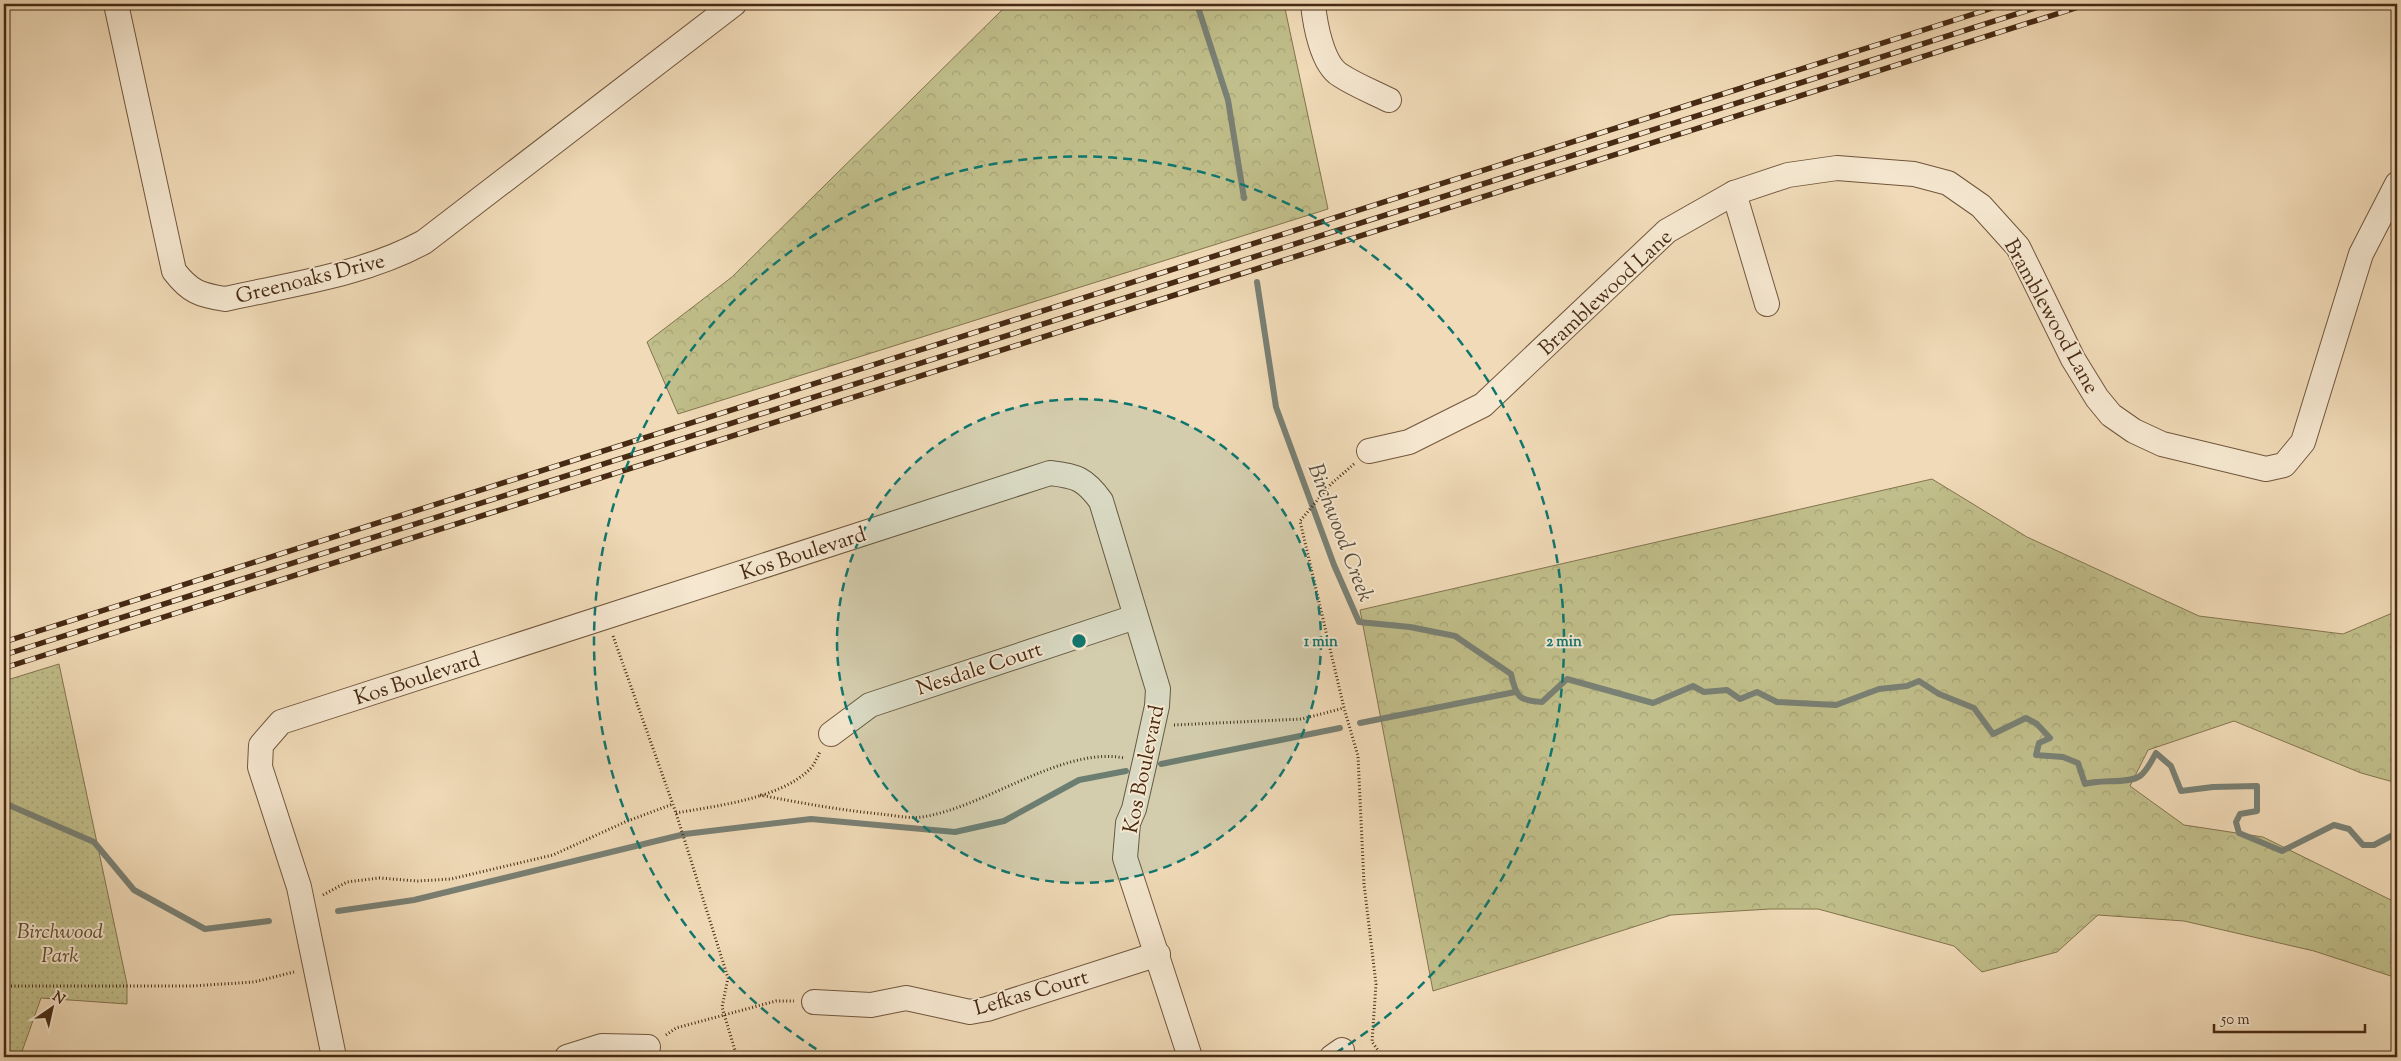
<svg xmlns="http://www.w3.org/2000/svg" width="2401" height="1061" viewBox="0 0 2401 1061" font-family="'Sorts Mill Goudy',serif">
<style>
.forest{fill:url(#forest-crowns);stroke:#84744e}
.park{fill:url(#park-dots);stroke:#84744e}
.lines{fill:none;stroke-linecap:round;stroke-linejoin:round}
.stream{stroke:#798074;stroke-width:6}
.street-casing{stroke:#71563c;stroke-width:26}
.path{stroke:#472a13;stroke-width:3;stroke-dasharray:1 2.5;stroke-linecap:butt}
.street{stroke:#f5e7d0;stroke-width:24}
.rail-casing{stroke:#472a13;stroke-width:5.5}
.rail{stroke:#f5e7d0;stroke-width:4;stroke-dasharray:11;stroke-linecap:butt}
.ring{fill:none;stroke:#0f766e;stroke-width:2.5;stroke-dasharray:9 6}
.labels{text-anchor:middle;stroke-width:4;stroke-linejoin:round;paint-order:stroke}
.street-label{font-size:21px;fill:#472a13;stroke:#f5e7d0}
.park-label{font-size:21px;font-style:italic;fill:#5f482b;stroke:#f5e7d0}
.water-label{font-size:22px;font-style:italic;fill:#5c4e3b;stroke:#f5e7d0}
.centre{fill:#0f766e;stroke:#f5e7d0;stroke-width:2.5}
.ring-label{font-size:15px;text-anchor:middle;font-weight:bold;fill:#0f766e;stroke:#f5e7d0;stroke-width:4;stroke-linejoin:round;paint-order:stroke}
</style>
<defs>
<pattern id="forest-crowns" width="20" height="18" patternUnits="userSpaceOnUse" patternTransform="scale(1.25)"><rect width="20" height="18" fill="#c0be8a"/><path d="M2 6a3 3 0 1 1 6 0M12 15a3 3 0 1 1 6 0" fill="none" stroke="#a6a376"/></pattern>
<pattern id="park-dots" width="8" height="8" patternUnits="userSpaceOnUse" patternTransform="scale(1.25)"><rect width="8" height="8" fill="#c0be8a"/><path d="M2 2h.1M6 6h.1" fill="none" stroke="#a6a376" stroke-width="1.8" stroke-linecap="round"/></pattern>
</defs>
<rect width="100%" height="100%" fill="#f0dab7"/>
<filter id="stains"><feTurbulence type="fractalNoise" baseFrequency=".004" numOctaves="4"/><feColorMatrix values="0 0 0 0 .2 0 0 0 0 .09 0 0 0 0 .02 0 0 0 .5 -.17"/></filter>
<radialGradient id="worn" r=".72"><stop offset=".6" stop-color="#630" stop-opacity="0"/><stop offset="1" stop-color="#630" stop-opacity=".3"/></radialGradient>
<g class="forest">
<polygon points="1008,4 1284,4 1328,209 678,414 647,342 732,277"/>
<polygon points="1932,479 2027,537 2199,616 2343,634 2397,611 2397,783 2361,773 2234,721 2148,750 2130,786 2184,825 2263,837 2397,903 2397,978 2314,951 2184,921 2098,915 2057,952 1982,972 1954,946 1818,909 1770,909 1671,915 1433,991 1360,610"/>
</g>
<polygon class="park" points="59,664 127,984 127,1004 41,998 20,1057 4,1057 4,681"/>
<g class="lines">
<g class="stream">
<polyline points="1197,4 1228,100 1244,198"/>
<path d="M1257,282L1276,407L1334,565L1359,622L1410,627L1455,636L1511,674C1516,697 1519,701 1542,702L1567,679L1653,703L1693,686L1704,692L1727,690L1740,699L1757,692L1777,702L1836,705L1879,689L1907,686L1919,681L1939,694L1974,708L1993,734L2026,718L2037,724L2050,738L2039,743L2036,755L2063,757L2078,763L2085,784C2100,779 2129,784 2140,776C2147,771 2152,760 2156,753L2171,766L2181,791L2213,787L2257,786V811L2240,814L2236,822L2239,833L2282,851L2334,825L2349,829L2363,845H2374L2395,834L2397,836"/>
<polyline points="1360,723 1515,692"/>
<polyline points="1161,764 1340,728"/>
<polyline points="4,803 94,842 134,890 205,929 269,921"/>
<polyline points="338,911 414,900 685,834 811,819 955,832 1004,821 1079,780 1126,771"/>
</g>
<defs>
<g id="street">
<path d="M116,4L174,271C190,292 200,295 225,299C292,284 363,275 424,242L734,4"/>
<path d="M1313,4C1315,24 1322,64 1340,75C1355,85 1373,92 1389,100"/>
<polyline points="1734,193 1767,304"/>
<polyline points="1369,451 1409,442 1483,405 1667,231 1734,193 1788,175 1837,168 1914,174 1948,183 1981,206 2018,247 2073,359 2097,398 2111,415 2134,431 2162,444 2266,469 2284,465 2303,442 2361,254 2397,184"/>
<polyline points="831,734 870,705 1135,617"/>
<polyline points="814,1002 871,1005 906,998 970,1012 987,1009 1158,954"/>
<path d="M334,1057L299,887L260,767L261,745L281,722L1050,473C1077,476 1085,479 1101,501L1158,689L1157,706L1145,761L1134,809L1128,823L1125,858L1190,1057"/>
<polyline points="567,1057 602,1046 648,1047"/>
<polyline points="1332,1057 1342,1050"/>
</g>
</defs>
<use href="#street" class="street-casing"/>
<g class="path">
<polyline points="1354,464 1331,484 1300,521 1344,708 1358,756 1364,884 1376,984 1372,1042 1383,1057"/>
<polyline points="613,636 676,813 728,978 722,1007 737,1057"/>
<polyline points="1174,725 1302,719 1344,708"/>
<path d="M760,795C800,803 840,810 880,814C893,815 909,819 922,817C987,807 1062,746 1124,758"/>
<path d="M676,813C715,806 780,799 810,769C814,765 817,758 820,752"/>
<polyline points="323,895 347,882 379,878 418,881 451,879 553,855 625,822 673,804"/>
<polyline points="4,986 192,986 254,982 294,972"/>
<polyline points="666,1035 676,1028 776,1001 794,1001"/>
</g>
<use href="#street" class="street"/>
<defs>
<g id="rail">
<polyline points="4,642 2005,4"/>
<polyline points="4,655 2048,4"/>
<polyline points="4,668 2088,4"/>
</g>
</defs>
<use href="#rail" class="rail-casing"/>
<use href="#rail" class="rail"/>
</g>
<circle cx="1079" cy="641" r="242" fill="#0f766e" fill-opacity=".12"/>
<g class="ring">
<circle cx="1079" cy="641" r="242"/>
<path d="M829 1057A485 485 0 1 1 1329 1057"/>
</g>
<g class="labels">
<g class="street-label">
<text transform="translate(310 278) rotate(-14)" y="7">Greenoaks Drive</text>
<text transform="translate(1605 292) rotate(-43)" y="7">Bramblewood Lane</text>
<text transform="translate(2052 316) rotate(61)" y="7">Bramblewood Lane</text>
<text transform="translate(803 553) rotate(-18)" y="7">Kos Boulevard</text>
<text transform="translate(979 668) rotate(-18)" y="7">Nesdale Court</text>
<text transform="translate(417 678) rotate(-18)" y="7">Kos Boulevard</text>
<text transform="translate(1143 769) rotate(-78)" y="7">Kos Boulevard</text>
<text transform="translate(1031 992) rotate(-16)" y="7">Lefkas Court</text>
</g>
<g class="park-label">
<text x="60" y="938">Birchwood<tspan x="60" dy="24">Park</tspan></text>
</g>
<g class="water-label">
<text transform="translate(1342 532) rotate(69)" y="8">Birchwood Creek</text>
</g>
</g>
<circle cx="1079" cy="641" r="8" class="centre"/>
<g class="ring-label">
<text x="1321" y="646">1 min</text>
<text x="1564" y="646">2 min</text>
</g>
<rect width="2401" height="1061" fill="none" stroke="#f0dab7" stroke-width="20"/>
<rect x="5" y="5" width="2391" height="1051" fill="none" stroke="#472a13" stroke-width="2.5"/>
<rect x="10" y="10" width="2381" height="1041" fill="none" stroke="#472a13"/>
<g transform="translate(52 1008) rotate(34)" stroke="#f5e7d0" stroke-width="4" paint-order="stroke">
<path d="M0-4L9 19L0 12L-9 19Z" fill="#472a13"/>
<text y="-8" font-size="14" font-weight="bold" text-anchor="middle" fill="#472a13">N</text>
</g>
<path d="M2214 1024v8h151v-8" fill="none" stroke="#472a13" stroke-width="2.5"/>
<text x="2221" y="1024" font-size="15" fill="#472a13" stroke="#f5e7d0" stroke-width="4" paint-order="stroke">50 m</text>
<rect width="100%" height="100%" filter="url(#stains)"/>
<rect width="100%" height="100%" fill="url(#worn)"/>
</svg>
